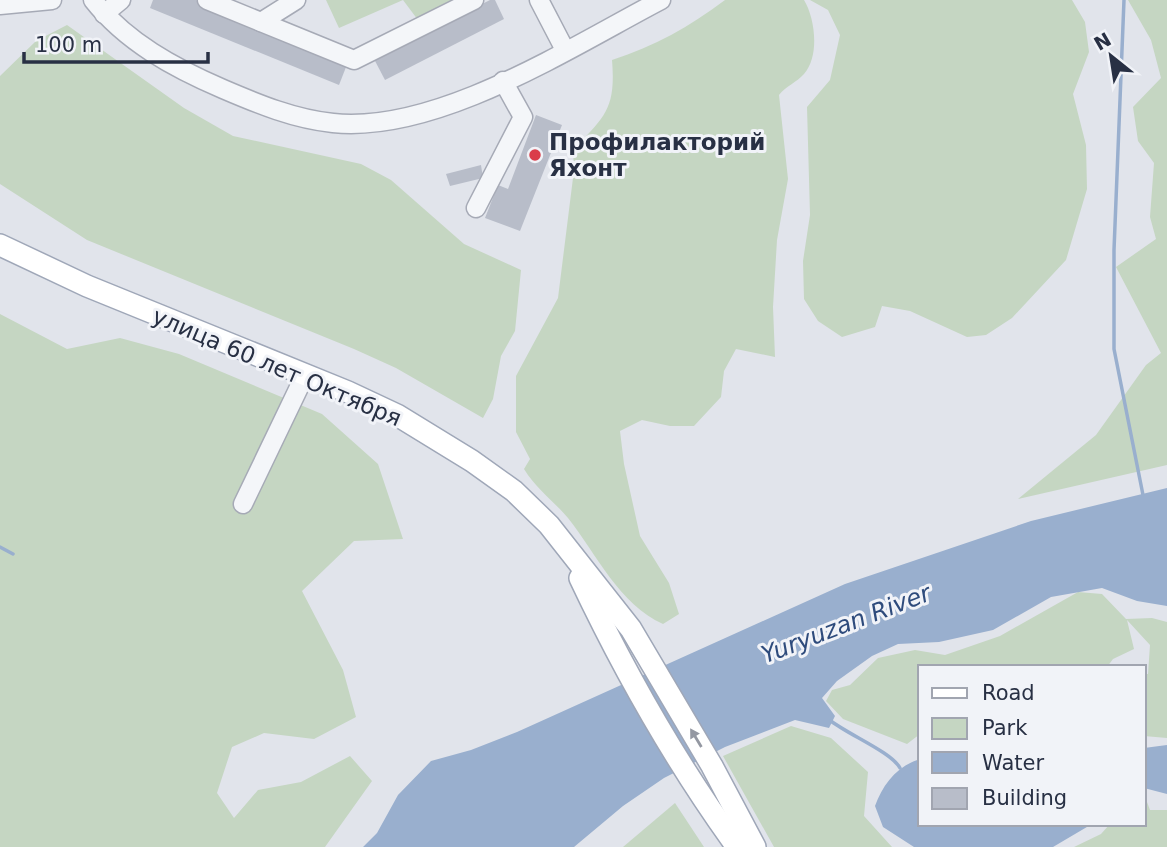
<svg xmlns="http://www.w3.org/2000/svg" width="1167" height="847" viewBox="0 0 1167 847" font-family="'DejaVu Sans',sans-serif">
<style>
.green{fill:#c5d6c2}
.water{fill:#99afce}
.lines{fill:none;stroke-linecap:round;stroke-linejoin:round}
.stream{stroke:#99afce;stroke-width:3.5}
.building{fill:#b8bdc9}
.minor-casing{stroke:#a6aab6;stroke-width:21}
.major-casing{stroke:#9fa7b8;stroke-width:24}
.minor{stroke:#f4f6f9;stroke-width:18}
.major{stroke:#fff;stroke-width:21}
.oneway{fill:#9498a2}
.poi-dot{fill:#da3d49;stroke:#f1f3f8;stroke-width:2.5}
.labels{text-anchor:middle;stroke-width:6;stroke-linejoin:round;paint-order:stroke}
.poi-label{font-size:23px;font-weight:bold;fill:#283044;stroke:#f1f3f8;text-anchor:start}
.street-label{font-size:23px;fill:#283044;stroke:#f1f3f8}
.water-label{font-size:24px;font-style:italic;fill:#2e4b7c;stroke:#f1f3f8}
</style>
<rect width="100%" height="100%" fill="#e1e4eb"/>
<g class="green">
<polygon points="326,0 454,0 455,3 418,20 403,0 339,28"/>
<path d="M725,0H804C815,18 820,56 804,74C797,82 786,86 779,95L788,179L777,240L773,307L775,357L736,349L724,371L721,397L694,426H670L642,420L620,431L624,464L640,536L669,583L679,614L663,624C619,604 597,555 568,518C554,501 536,489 524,469L530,459L516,432V376L558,298L574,170L573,150C605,116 616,109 612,60C655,46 689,27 725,0Z"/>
<polygon points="810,0 1072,0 1085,22 1089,52 1073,94 1086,145 1087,189 1066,260 1012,318 986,335 967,337 910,311 882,306 875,327 842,337 818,321 804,299 803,261 810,215 807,107 830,80 840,35 828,10"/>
<polygon points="1128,0 1167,0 1167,465 1018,499 1096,435 1146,365 1161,353 1116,267 1156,239 1150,217 1154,163 1138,141 1133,107 1161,78 1151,40"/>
<polygon points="67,25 184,108 233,136 361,164 391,180 464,244 521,270 515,331 501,356 493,399 483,418 396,368 354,349 87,240 0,184 0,76 36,41"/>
<polygon points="0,314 67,349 120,338 179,354 322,414 378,464 403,539 354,541 302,591 343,670 356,717 314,739 264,733 232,747 217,793 234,818 258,790 301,782 350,756 372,781 325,847 0,847"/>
<polygon points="1078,592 1102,594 1126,619 1152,618 1167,622 1167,738 1144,736 1144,674 1148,674 1150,645 1127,620 1134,649 1113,659 1107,667 920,667 920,734 907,744 843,719 826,701 832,690 850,685 878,658 915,650 945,655 1000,636"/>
<polygon points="791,726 831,738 868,772 864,816 892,847 774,847 723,756"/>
<polygon points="1144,802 1147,802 1150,810 1167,810 1167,847 1074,847 1101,834 1110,824 1144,824"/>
<polygon points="675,803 704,847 623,847"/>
</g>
<g class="water">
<polygon points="1167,488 1167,606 1137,601 1102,588 1051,597 993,630 939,642 898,644 872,656 837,681 822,698 835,716 829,728 795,720 725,747 664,778 623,806 574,847 363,847 377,833 398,795 431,761 471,750 517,732 845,584 1031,521"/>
<polygon points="1167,745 1167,794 1144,788 1144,748"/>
<path d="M920,759V824H1092L1053,847H914L883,827L875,806C883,784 897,766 920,759Z"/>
</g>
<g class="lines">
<g class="stream">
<polyline points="1124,0 1114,250 1114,349 1143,495"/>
<polyline points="0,547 13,554"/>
<path d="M831,721C849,735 891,752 900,768"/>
</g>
</g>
<g class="building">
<polygon points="153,0 196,0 348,62 339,85 150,8"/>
<polygon points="490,0 495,0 504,19 385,80 374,59"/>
<polygon points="536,115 562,125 520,231 485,218 498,185 508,189"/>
<polygon points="481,165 483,178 450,186 446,174"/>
</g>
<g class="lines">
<defs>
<g id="minor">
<path d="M93,0C126,42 174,68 223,89C258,104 294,119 333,123C437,134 571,47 661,0"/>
<polyline points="207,0 354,60 474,0"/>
<polyline points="539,0 565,50"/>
<polyline points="0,5 52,0"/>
<polyline points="104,14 121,0"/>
<polyline points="261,22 296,0"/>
<polyline points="476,208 523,117 503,81"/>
<polyline points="243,504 304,377"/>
</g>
<g id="major">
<polyline points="0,245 87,286 348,392 397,415 472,461 514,491 549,525 631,629 712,766 755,847"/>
<path d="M580,578C624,671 676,763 737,847"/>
</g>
</defs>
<use href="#minor" class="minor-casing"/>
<use href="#major" class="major-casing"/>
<use href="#minor" class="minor"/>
<use href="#major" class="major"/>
</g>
<defs><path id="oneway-solid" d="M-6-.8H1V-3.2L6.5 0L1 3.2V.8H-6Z" transform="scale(1.75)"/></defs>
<use class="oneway" href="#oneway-solid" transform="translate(696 738) rotate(-121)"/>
<circle class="poi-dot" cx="535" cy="155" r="7"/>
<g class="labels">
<g class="poi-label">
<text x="549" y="150">Профилакторий<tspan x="549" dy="26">Яхонт</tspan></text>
</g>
<g class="street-label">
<text transform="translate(277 367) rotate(23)" y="8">улица 60 лет Октября</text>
</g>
<g class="water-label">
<text transform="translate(846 624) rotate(-21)" y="8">Yuryuzan River</text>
</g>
</g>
<rect x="918" y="665" width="228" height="161" fill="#f1f3f8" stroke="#a1a5b0" stroke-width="2"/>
<rect x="932" y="688" width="35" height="10" fill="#ffffff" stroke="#a1a5b0" stroke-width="2"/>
<text x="982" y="700" font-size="21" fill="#283044">Road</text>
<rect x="932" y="718" width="35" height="21" fill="#c5d6c2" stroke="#a1a5b0" stroke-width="2"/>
<text x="982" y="735" font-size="21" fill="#283044">Park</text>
<rect x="932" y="752" width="35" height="21" fill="#99afce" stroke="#a1a5b0" stroke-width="2"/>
<text x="982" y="770" font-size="21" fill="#283044">Water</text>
<rect x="932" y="788" width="35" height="21" fill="#b8bdc9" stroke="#a1a5b0" stroke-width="2"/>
<text x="982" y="805" font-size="21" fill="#283044">Building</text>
<g transform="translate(1111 56) rotate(330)" stroke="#f1f3f8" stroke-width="5" paint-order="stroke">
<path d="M0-5L12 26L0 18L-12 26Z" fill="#283044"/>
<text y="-10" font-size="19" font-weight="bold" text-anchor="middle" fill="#283044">N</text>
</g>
<path d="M24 52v10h184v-10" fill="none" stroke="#283044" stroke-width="3.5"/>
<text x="35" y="52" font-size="21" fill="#283044" stroke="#f1f3f8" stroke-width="5" paint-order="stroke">100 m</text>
</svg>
